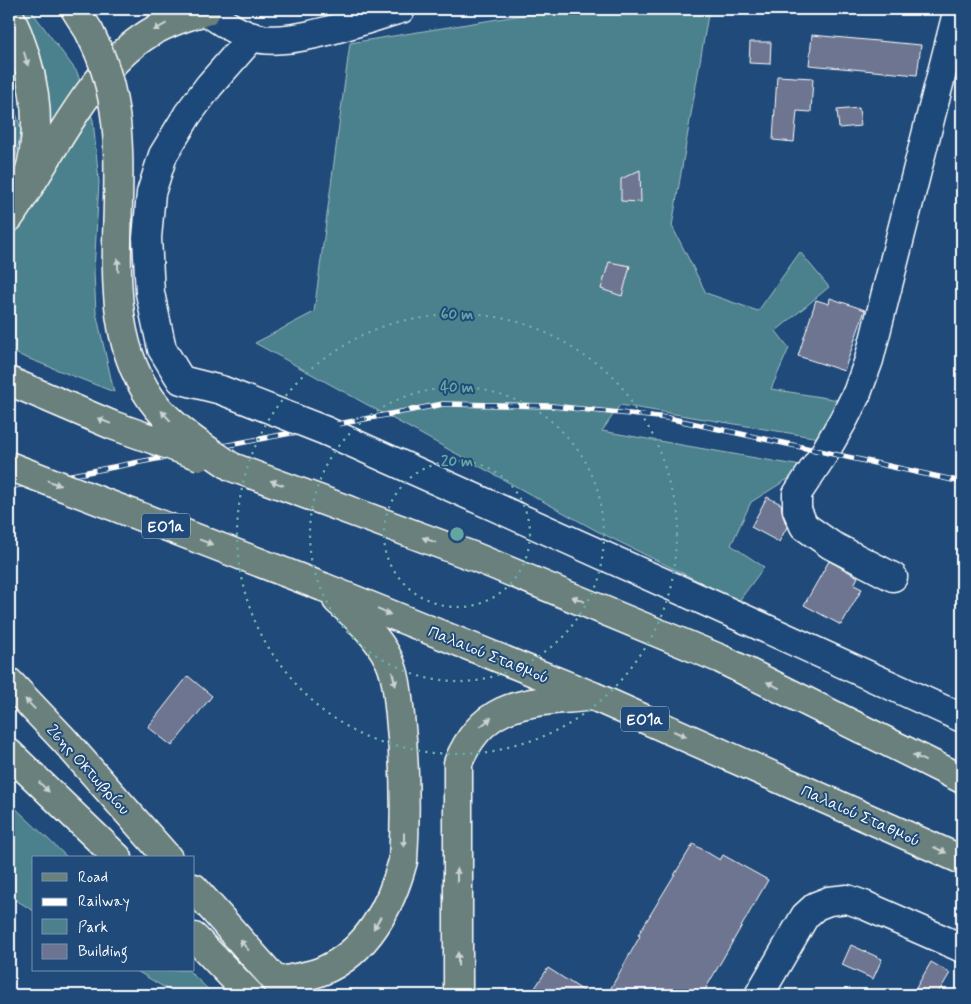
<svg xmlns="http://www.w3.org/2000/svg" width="971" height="1004" viewBox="0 0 971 1004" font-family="Mynerve,sans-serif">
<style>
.green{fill:#4c808d;stroke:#a6c0c6}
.building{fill:#6d7491;stroke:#fff}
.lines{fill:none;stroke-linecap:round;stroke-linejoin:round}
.minor-casing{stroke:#fff;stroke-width:31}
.major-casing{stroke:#fff;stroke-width:31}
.highway-casing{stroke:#fff;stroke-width:31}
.minor{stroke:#1f4a7a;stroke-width:28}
.major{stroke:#6a807d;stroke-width:28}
.highway{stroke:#6a807d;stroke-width:28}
.rail-casing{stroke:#fff;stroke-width:5.5}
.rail{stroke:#1f4a7a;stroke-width:4;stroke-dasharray:11;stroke-linecap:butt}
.minor-bridge-casing{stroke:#fff;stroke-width:31;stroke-linecap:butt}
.highway-bridge-casing{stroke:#fff;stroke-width:31;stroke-linecap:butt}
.minor-bridge{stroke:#1f4a7a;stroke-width:28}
.highway-bridge{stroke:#6a807d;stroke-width:28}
.oneway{fill:#cbd3d2}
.ring{fill:none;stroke:#63a6a1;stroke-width:2.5;stroke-dasharray:2.5 5}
.labels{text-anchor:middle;stroke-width:4;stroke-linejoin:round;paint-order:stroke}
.shield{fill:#1f4a7a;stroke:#bcc9d7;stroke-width:1}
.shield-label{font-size:15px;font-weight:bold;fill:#fff}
.street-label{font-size:16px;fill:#fff;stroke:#1f4a7a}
.centre{fill:#63a6a1;stroke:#1f4a7a;stroke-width:2.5}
.ring-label{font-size:15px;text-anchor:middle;font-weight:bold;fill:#63a6a1;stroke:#1f4a7a;stroke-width:4;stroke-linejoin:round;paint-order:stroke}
</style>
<rect width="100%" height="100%" fill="#1f4a7a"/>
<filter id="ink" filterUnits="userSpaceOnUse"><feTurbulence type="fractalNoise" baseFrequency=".02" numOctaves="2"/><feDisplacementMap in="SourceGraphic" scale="10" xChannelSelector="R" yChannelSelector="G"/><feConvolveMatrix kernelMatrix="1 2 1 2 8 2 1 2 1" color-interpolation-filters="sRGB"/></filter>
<g filter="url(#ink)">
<g class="green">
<polygon points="14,9 30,9 77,72 93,120 99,182 94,272 96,312 114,392 9,351 9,89 21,130 11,182 52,133 32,45"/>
<polygon points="571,9 709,9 672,226 706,293 758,311 800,252 829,287 776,331 789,348 771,389 839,400 819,438 620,405 602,431 807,467 751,502 731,545 764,567 739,601 597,531 255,343 314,312 350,43 541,12"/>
<polygon points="9,802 68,858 34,858 34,911 9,896"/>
<polygon points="135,970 188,970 214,995 177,995"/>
</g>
<g class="building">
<polygon points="812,35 921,45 917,75 809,65"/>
<polygon points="750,42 771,42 770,64 749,63"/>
<polygon points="777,76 813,78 811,112 797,111 794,142 773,140"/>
<polygon points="859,108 861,126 839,128 837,110"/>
<polygon points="640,170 641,202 621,201 621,179"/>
<polygon points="609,262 630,266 622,296 601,289"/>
<polygon points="830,298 865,310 844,371 798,356 816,300 829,304"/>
<polygon points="767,497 781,504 783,516 787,527 779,542 751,527"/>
<polygon points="829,561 858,577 854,585 862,589 841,625 804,605"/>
<polygon points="188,676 212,696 172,746 148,727"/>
<polygon points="693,844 720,860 723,855 768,880 702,995 607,995 640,936 638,935"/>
<polygon points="851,945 882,959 873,979 842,965"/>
<polygon points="931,962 950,973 937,995 912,995"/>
<polygon points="548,968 590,995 547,995 535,988"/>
</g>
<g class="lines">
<defs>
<g id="minor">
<path d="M203,9C218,19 235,32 253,37C289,49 364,19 401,9"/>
<polyline points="221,390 181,380 162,349 150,293 147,238 151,193 163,155 188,114 209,86 252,37"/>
<polyline points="326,431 758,625 962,718"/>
<polyline points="893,577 831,545 804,526 797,510 797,494 825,452 844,419 857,393 869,360 958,9"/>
<polyline points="759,995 805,916 816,906 829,901 847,899 864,905 962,948"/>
</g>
<g id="major">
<polyline points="9,682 64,740 168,858"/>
<polyline points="9,753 118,858"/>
<polyline points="194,888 277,982 291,995"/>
<polyline points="194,937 250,995"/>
</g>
<g id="highway">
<polyline points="75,9 89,31 98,50"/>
<path d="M9,14C33,64 45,123 28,177"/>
<path d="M9,218C48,162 86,77 142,38C162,24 183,17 206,11"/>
<polyline points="232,467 475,557 721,659 962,779"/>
<polyline points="323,587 593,696 962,860"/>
<path d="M277,982C291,978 308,977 322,971C367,952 391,906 403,861C406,813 405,764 400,716C398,698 397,676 389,660C377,635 357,618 337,600"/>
<path d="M458,995V763C485,697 531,704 592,696"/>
</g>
</defs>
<use href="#minor" class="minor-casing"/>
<use href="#major" class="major-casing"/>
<use href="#highway" class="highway-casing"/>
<use href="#minor" class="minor"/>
<use href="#major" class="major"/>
<use href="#highway" class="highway"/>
<defs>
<polyline id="rail" points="9,487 443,404 552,406 668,418 962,482"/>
</defs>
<use href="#rail" class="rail-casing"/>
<use href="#rail" class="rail"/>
<defs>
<polyline id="minor-bridge" points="221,390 326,431"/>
<g id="highway-bridge">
<path d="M98,50C111,81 117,116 118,150C122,234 99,337 158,408C179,432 206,449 232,467"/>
<polyline points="9,381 112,425 200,456"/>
<polyline points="9,466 323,587"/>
</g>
</defs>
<use href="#minor-bridge" class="minor-bridge-casing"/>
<use href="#highway-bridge" class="highway-bridge-casing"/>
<use href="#minor-bridge" class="minor-bridge"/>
<use href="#highway-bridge" class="highway-bridge"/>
</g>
<defs><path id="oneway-solid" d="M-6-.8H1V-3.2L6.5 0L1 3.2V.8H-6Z" transform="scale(1.25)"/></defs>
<g class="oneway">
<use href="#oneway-solid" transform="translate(160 27) rotate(151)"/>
<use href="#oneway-solid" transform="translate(26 59) rotate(74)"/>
<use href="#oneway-solid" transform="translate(118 265) rotate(-92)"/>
<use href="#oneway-solid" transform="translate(166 416) rotate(-133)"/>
<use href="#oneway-solid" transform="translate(104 421) rotate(-157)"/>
<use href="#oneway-solid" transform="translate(54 483) rotate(21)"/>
<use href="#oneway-solid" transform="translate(277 483) rotate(-160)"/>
<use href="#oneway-solid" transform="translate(429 540) rotate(-159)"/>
<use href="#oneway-solid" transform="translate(206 542) rotate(21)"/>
<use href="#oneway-solid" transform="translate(578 599) rotate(-158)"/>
<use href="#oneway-solid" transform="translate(384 612) rotate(22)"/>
<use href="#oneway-solid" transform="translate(394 679) rotate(76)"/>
<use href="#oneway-solid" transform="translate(773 685) rotate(-154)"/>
<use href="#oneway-solid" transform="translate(30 704) rotate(-134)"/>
<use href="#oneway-solid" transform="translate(486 722) rotate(-40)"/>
<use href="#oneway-solid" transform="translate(680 734) rotate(24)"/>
<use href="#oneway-solid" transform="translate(919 758) rotate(-154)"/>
<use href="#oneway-solid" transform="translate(44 787) rotate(44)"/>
<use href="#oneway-solid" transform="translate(404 840) rotate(90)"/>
<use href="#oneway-solid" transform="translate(940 850) rotate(24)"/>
<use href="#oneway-solid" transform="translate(457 875) rotate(-90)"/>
<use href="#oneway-solid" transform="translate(377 923) rotate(120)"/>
<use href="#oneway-solid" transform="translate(244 945) rotate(-131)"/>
<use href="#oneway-solid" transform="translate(458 959) rotate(-90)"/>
</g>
</g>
<g class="ring">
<circle cx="457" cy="534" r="73"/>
<circle cx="457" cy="534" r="147"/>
<circle cx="457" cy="534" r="220"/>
</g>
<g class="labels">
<g class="shield">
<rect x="142" y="513.5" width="48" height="25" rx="4"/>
<rect x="621" y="706.5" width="48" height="25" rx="4"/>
</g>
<g class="shield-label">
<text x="166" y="531">ΕΟ1α</text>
<text x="645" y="724">ΕΟ1α</text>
</g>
<g class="street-label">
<text transform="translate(489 654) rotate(22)" y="6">Παλαιού Σταθμού</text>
<text transform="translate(89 769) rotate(48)" y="6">26ης Οκτωβρίου</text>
<text transform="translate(861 815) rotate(24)" y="6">Παλαιού Σταθμού</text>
</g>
</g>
<circle cx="457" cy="534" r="8" class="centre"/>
<g class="ring-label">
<text x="457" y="319">60 m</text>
<text x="457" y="392">40 m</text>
<text x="457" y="466">20 m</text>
</g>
<rect width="971" height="1004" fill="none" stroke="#1f4a7a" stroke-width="30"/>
<rect x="15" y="15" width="941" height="974" fill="none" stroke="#fff" stroke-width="2" filter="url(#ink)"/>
<rect x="32" y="856" width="162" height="115" fill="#1f4a7a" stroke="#7992af"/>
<rect x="42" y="873" width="25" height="8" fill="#6a807d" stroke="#7992af"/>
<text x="78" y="882" font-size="15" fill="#ffffff">Road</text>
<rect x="42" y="898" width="25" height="8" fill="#ffffff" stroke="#7992af"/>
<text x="78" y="906" font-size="15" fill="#ffffff">Railway</text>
<rect x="42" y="919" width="25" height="15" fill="#4c808d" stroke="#7992af"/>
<text x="78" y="932" font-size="15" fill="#ffffff">Park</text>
<rect x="42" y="944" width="25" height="15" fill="#6d7491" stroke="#7992af"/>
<text x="78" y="956" font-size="15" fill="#ffffff">Building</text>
</svg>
